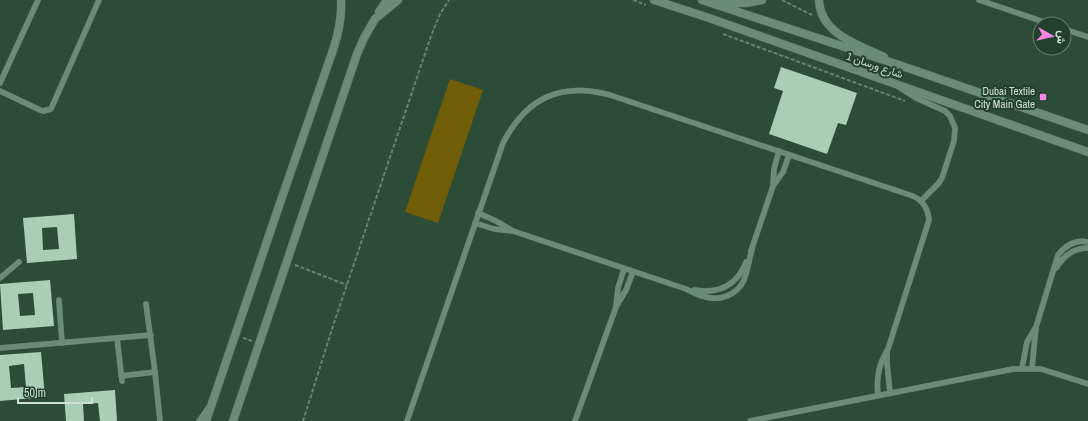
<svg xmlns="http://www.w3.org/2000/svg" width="1088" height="421" viewBox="0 0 1088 421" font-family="'Archivo Narrow',Vazirmatn,sans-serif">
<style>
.green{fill:#705d07}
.building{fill:#aaceb4;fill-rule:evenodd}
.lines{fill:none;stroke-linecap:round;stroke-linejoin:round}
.service-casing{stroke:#4e6958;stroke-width:6}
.minor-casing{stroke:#4e6958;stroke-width:9}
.tertiary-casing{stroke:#4e6958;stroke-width:9}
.path{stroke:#688371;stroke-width:2;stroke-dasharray:4 2;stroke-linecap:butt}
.service{stroke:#6a8c74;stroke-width:5.5}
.minor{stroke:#6a8c74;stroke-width:8}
.tertiary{stroke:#6a8c74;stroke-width:8}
.poi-dot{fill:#fa87e6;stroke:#21412c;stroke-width:1.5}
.labels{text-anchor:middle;stroke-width:4;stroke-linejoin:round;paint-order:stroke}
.street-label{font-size:11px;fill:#cee0d3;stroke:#21412c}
.poi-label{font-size:11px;fill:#cee0d3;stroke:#21412c;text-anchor:end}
</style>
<rect width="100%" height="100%" fill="#2c4c37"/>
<polygon class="green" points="450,79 483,90 438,223 405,212"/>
<g class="building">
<polygon points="781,67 857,93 846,125 838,123 827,154 769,134 783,91 774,88"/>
<path d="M74,214L77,259L27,263L23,218ZM57,227L59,249L43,250L42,228Z"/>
<path d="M50,280L54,326L3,330L0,284ZM33,293L35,315L20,316L18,294Z"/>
<path d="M41,352L45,397L0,401V355ZM24,364L26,387L11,388L9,366Z"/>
<polygon points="115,390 117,421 100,421 98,403 83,404 84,421 66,421 64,394"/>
</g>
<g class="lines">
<defs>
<g id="service">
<polyline points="979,0 1050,24"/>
<polyline points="1064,29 1088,37"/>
<polyline points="0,83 38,0"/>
<polyline points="899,87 916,98 945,111 950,116 955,128 954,141 942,178 938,184 921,201"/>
<polyline points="0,91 40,110 43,111 51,109 99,0"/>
<polyline points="773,186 774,169 779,151"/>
<path d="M478,213L496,221L513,231L686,289C692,292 699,296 706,297C720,301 736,295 743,282C748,272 749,259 752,249"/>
<polyline points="475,223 494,229 513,231"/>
<polyline points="751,251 773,186 783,172 789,155"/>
<path d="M1056,268C1064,256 1073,248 1088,248"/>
<polyline points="0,278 19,262"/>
<path d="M694,290C718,294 737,286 746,262"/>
<polyline points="59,300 62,343"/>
<polyline points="146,304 155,372 160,421"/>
<polyline points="616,307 626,290 633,272"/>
<polyline points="117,338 122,381"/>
<polyline points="0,348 151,335"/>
<polyline points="887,351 887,363 890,393"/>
<path d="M1022,368L1027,342L1036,327L1058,255C1066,245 1075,239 1088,242"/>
<polyline points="1032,368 1036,327"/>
<polyline points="121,376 155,372"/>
<polyline points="199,421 209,407"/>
<path d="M407,421L503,143C527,97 561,82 610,95L910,195C922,199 928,208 929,220L888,349C879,364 876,377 878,395"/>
<polyline points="575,421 616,307 618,288 624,269"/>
<polyline points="750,421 1013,369 1041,369 1088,384"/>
</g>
<g id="minor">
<path d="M819,0C820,34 859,45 884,57"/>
<polyline points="713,3 746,3 762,0"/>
</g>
<g id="tertiary">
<polyline points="654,0 709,18 1088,152"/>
<polyline points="702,0 899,65 1088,130"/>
<polyline points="379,12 387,0"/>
<path d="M206,421L279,206L334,47C339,31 342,16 341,0"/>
<polyline points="233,421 357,54 364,38 375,19 398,0"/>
</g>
</defs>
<use href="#service" class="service-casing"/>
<use href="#minor" class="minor-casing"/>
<use href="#tertiary" class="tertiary-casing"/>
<g class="path">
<polyline points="633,0 646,5"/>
<polyline points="782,0 812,15"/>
<polyline points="723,34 905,101"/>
<polyline points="295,265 347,285"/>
<polyline points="244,337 244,338 252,341"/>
<polyline points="303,421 334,323 431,36 440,14 449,0"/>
</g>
<use href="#service" class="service"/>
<use href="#minor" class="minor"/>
<use href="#tertiary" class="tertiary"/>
</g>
<rect class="poi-dot" x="1039" y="93" width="8" height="8" rx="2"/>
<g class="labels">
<g class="street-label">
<text transform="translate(875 65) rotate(19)" y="4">شارع ورسان 1</text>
</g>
<g class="poi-label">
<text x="1035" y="95">Dubai Textile<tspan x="1035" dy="13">City Main Gate</tspan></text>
</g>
</g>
<g transform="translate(1052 36) rotate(98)"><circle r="19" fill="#21412c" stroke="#66816f"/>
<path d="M0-3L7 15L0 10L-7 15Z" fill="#fa87e6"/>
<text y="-6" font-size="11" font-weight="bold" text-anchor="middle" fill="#cee0d3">ش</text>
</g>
<path d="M18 397v6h74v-6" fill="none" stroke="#cee0d3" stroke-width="2"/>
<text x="24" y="397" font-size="12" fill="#cee0d3" stroke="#21412c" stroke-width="3" paint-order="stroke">50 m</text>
</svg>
